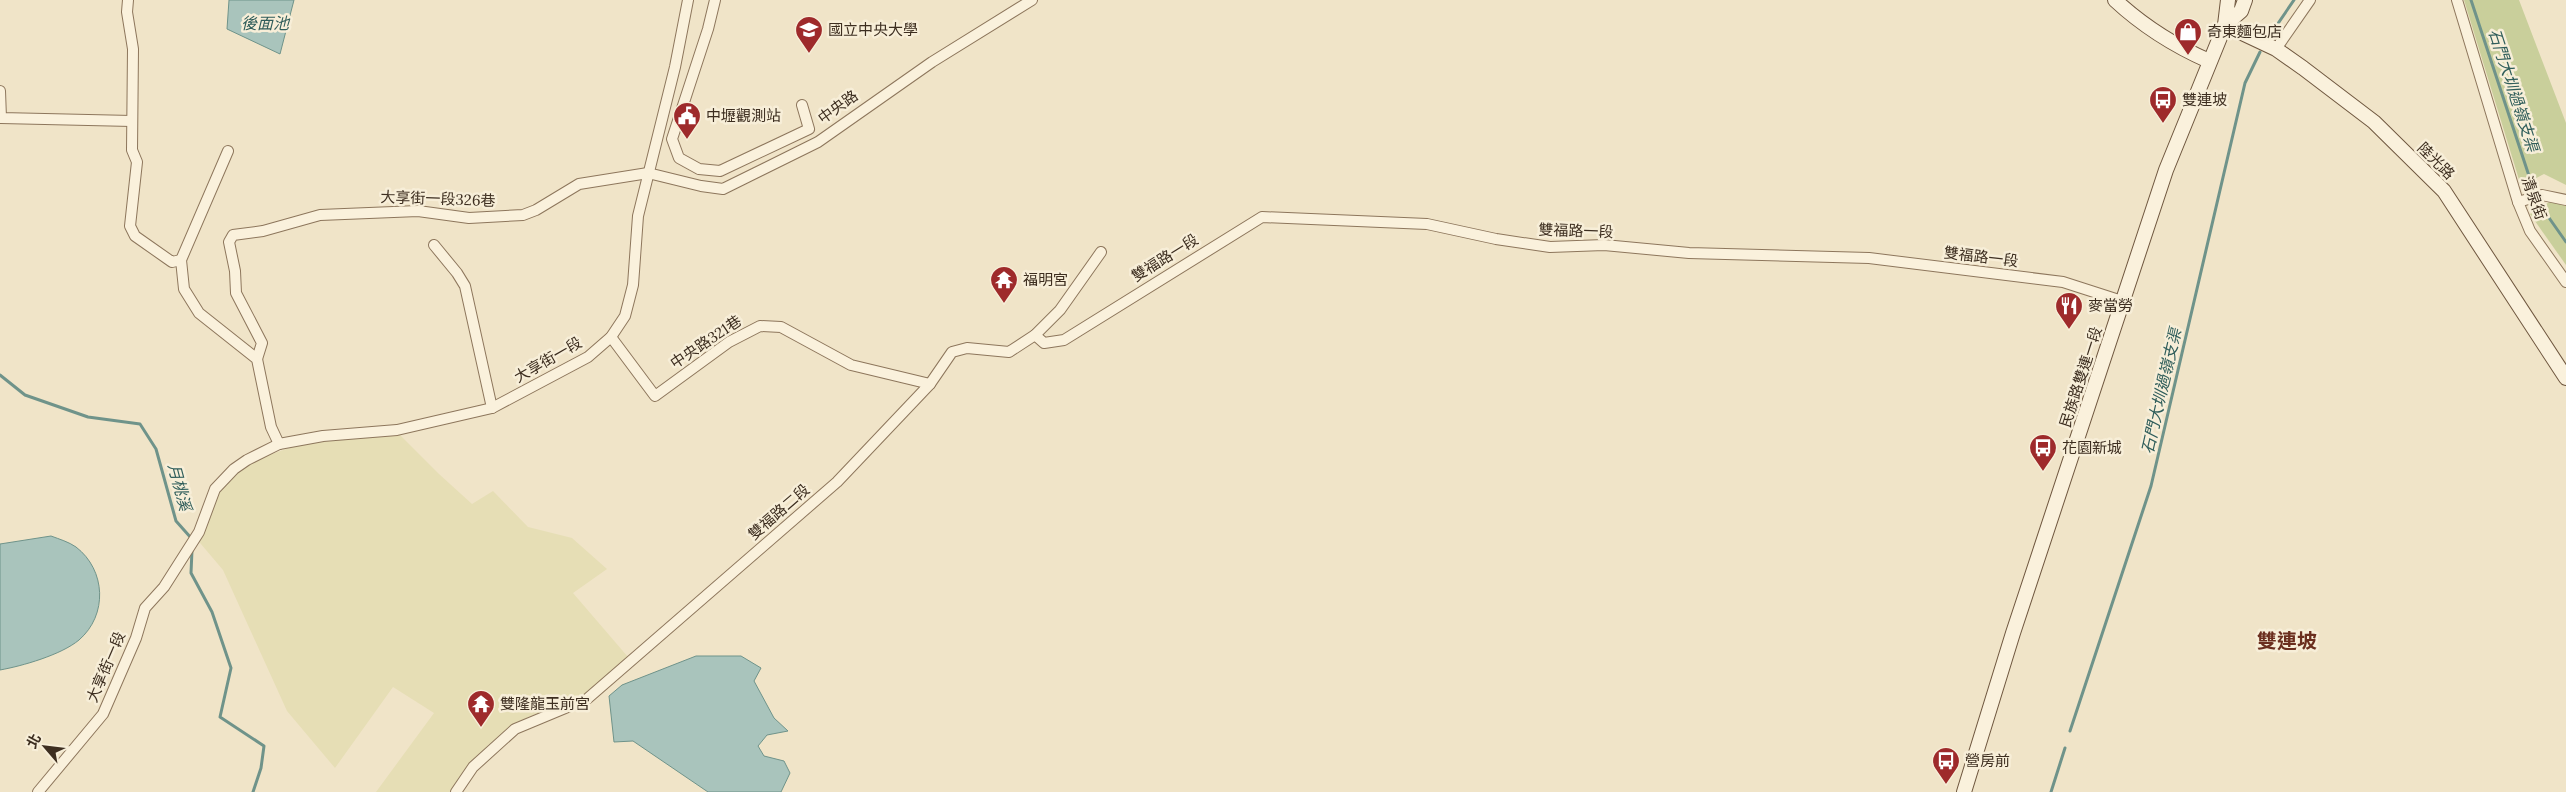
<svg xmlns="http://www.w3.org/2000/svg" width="2566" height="792" viewBox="0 0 2566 792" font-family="Lora,'Noto Sans TC',serif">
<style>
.farmland{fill:#e6deb5}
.green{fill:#c9cf9b}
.water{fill:#a9c4bc;stroke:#6f938a}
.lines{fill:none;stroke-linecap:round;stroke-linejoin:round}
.stream{stroke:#6f938a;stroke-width:3}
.street-casing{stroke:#8d765c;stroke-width:12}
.secondary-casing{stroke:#6f573f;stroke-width:16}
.street{stroke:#faf1dc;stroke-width:10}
.secondary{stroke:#faf1dc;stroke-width:14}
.labels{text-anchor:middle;stroke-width:5;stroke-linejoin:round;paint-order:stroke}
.poi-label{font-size:15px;fill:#3d2e20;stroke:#f7eed8;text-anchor:start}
.street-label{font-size:15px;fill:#3d2e20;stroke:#f7eed8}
.water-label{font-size:16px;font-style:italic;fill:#2f5d5a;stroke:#f7eed8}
.district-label{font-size:20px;font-weight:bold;fill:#6b2e1e;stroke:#f7eed8}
</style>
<rect width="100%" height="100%" fill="#f0e4c8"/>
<polygon class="farmland" points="398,433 439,474 472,504 493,491 528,527 572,538 607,569 573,593 628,657 582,696 528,717 488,745 451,792 376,792 434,713 393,687 335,768 287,711 223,570 195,537 216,489 248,462 298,445"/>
<g class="green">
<polygon points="2464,0 2519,0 2566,123 2566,185 2544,174 2521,186"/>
<polygon points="2551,201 2566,206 2566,265 2530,214"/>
</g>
<g class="water">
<polygon points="229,0 294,0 280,54 227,29"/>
<path d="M51,536C59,539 69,542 76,547C106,570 108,615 79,640C61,655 22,666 0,670V544Z"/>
<polygon points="696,656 741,656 761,668 754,681 774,718 788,731 767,735 758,746 764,756 784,761 790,773 781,792 708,792 633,741 614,742 609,696 622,685"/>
</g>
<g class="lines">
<g class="stream">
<polyline points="2471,0 2533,188"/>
<polyline points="2266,41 2294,0"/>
<polyline points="2540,205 2566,242"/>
<polyline points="0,375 25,395 88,417 140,424 156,449 176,521 192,539"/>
<polyline points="192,550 191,573 212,612 231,668 220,717 264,746 261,768 253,792"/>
<polyline points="2070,731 2151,486 2245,83 2260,52"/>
<polyline points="2051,792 2065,748"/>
</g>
<defs>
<g id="street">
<polyline points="128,0 127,12 133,49 132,150 137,162 130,226 135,236 172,262 181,260"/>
<polyline points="715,0 708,29 672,139 679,158 699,169 720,171 809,129 802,105"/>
<polyline points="2457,0 2518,202 2530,231 2566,282"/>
<polyline points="2276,49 2310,0"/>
<polyline points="0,91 1,118 132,121"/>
<polyline points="228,151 181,260 184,289 199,313 257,359 271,427 279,444"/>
<polyline points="2518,202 2542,195 2566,200"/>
<polyline points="434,245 457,273 465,286 492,408"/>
<polyline points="1035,335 1044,343 1064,340 1262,217 1427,224 1496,239 1550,247 1604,245 1689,253 1869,258 2063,282 2122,301"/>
<polyline points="611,337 655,396 729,342 760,326 781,327 851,365 930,384"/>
<polyline points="257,359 262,343 236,293 235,271 229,242 233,235 263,231 320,215 418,211 469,218 523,215 536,210 579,184 648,173 701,186 723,189 818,142 932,62 1032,0"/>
<polyline points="38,792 103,714 136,638 145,608 164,587 199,532 215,489 234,469 247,460 279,444 323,436 397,430 492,408 588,357 611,337 625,316 633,285 638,216 675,67 688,0"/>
<polyline points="456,792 473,767 515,729 587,699 837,482 930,384 952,352 967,348 1009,352 1035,335 1060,310 1101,252"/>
</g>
<g id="secondary">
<path d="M2115,0C2143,26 2175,46 2209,61"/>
<polyline points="2225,25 2276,49 2303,68 2374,122 2444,191 2566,378"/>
<polyline points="2225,25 2241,11 2245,0"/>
<polyline points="1964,792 2013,633 2166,170 2225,25 2228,0"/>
</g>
</defs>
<use href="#street" class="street-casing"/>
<use href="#secondary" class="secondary-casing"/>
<use href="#street" class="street"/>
<use href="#secondary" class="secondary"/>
</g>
<defs>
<symbol id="university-pin" viewBox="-11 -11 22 30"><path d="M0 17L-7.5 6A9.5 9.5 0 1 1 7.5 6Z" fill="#9e2a2b" stroke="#f7eed8"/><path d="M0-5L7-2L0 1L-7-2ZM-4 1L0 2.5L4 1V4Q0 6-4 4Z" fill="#fff"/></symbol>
<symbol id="shop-pin" viewBox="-11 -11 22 30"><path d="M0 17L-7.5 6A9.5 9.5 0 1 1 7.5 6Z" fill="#9e2a2b" stroke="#f7eed8"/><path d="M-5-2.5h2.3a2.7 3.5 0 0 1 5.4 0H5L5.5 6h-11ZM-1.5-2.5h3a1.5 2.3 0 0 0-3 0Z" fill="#fff"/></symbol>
<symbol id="bus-pin" viewBox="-11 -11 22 30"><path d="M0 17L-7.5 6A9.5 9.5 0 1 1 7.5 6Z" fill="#9e2a2b" stroke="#f7eed8"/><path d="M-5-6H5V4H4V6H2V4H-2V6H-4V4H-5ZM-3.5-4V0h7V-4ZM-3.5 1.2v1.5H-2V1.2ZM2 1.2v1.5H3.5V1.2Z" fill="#fff"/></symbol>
<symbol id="civic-pin" viewBox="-11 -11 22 30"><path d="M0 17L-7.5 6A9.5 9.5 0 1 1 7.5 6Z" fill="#9e2a2b" stroke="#f7eed8"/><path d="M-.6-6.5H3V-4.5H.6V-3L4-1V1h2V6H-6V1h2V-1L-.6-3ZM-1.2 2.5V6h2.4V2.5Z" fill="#fff"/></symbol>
<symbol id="temple-pin" viewBox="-11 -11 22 30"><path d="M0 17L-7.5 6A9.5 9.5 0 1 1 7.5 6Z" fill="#9e2a2b" stroke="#f7eed8"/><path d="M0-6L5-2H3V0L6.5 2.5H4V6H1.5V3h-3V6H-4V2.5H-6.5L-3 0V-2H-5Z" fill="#fff"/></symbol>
<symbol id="restaurant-pin" viewBox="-11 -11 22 30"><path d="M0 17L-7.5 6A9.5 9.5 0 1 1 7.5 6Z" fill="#9e2a2b" stroke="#f7eed8"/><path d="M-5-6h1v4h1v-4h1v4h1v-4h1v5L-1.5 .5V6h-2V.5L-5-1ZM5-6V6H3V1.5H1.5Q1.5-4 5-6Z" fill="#fff"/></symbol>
</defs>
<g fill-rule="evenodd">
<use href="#university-pin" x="793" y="14" width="32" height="43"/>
<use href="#shop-pin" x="2172" y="16" width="32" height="43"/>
<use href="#bus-pin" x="2147" y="84" width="32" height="43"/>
<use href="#civic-pin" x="671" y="100" width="32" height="43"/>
<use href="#temple-pin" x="988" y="264" width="32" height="43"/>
<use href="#restaurant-pin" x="2053" y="290" width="32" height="43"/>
<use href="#bus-pin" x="2027" y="432" width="32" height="43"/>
<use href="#temple-pin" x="465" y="688" width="32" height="43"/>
<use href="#bus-pin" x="1930" y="745" width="32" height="43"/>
</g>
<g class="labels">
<g class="poi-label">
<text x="828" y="35">國立中央大學</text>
<text x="2207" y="37">奇東麵包店</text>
<text x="2182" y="105">雙連坡</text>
<text x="706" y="121">中壢觀測站</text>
<text x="1023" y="285">福明宮</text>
<text x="2088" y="311">麥當勞</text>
<text x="2062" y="453">花園新城</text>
<text x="500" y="709">雙隆龍玉前宮</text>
<text x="1965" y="766">營房前</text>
</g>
<g class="street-label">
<text transform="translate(838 107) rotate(-36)" y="5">中央路</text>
<text transform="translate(2436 161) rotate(45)" y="5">陸光路</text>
<text transform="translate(2534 198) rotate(70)" y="5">清泉街</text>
<text transform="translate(438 199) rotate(2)" y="5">大享街一段326巷</text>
<text transform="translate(1576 231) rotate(2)" y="5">雙福路一段</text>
<text transform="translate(1981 257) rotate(7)" y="5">雙福路一段</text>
<text transform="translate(1165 258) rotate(-32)" y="5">雙福路一段</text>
<text transform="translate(706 342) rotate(-34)" y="5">中央路321巷</text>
<text transform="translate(548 360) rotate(-30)" y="5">大享街一段</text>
<text transform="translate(2081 377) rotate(-72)" y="5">民族路雙連一段</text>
<text transform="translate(779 512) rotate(-41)" y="5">雙福路二段</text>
<text transform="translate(106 667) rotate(-67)" y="5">大享街一段</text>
</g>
<g class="water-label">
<text x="265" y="29">後面池</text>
<text transform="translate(2514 90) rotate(72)" y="6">石門大圳過嶺支渠</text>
<text transform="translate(2161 391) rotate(-77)" y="6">石門大圳過嶺支渠</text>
<text transform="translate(180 487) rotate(75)" y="6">月桃溪</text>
</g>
<g class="district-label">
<text x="2287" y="648">雙連坡</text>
</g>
</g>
<g transform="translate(45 747) rotate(298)" stroke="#f7eed8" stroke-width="4" paint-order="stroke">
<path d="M0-4L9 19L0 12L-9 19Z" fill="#3d2e20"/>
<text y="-8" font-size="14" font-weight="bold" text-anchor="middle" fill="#3d2e20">北</text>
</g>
</svg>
